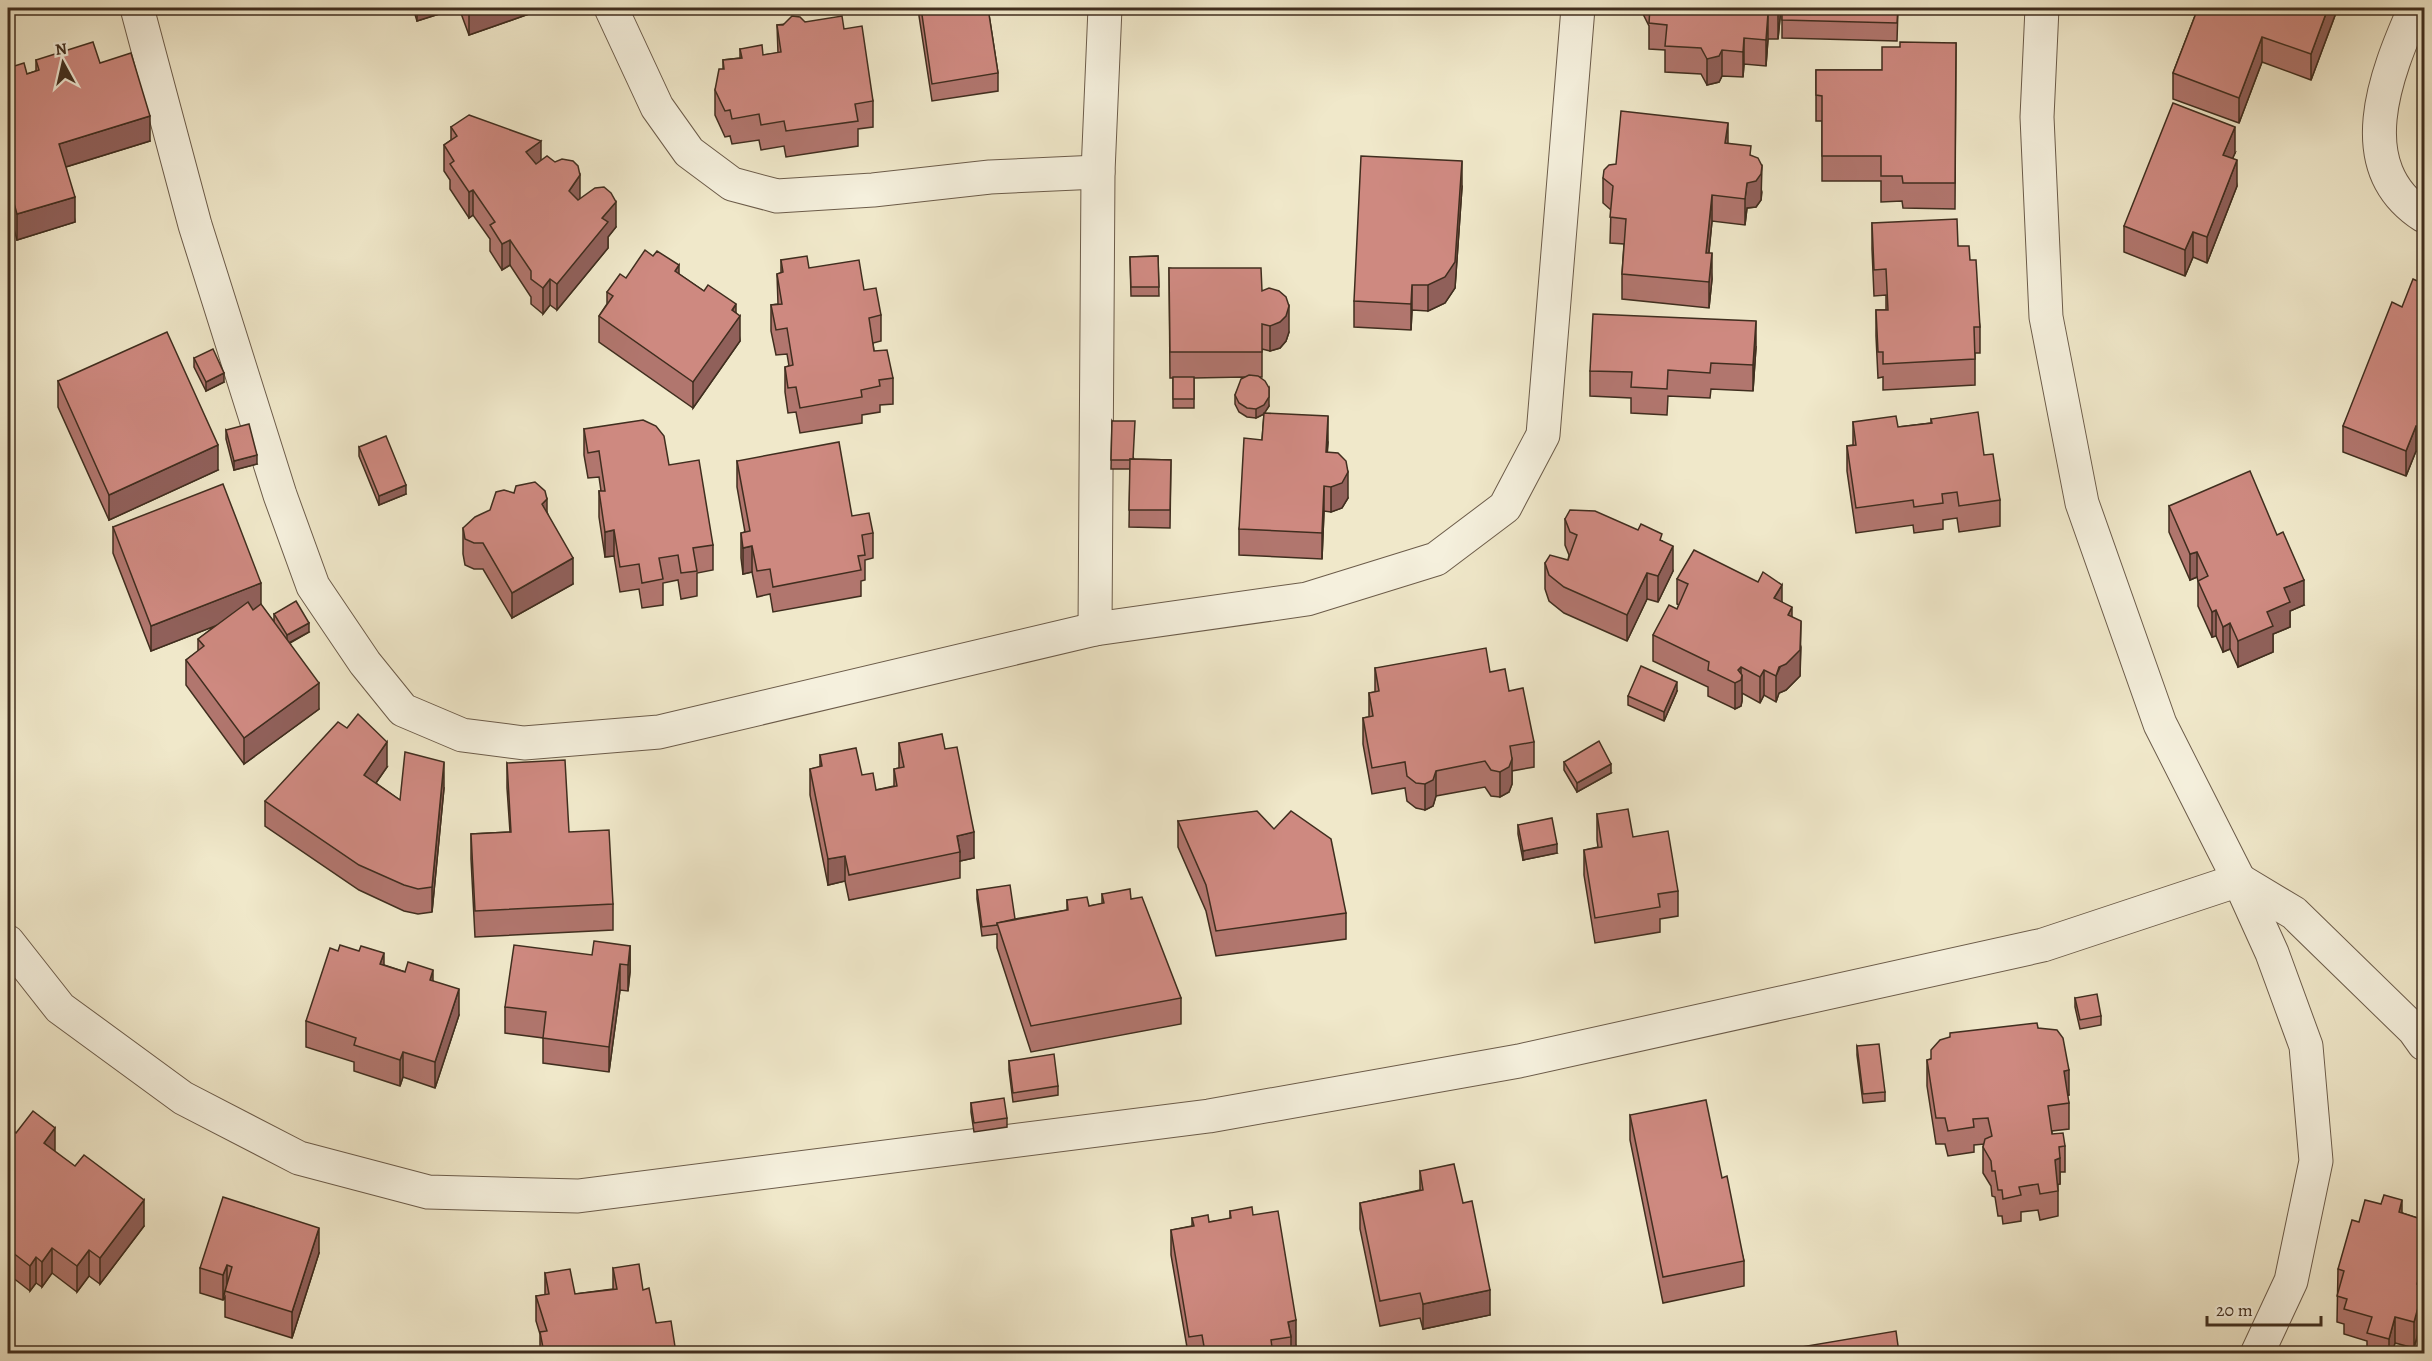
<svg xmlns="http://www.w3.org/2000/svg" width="2432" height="1361" viewBox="0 0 2432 1361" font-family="Alegreya,serif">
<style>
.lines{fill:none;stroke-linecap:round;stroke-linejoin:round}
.minor-casing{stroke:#6c5c4a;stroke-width:35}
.minor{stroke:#f5f0dd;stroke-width:33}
.wall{fill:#b1766e;stroke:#402e1f;stroke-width:1.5}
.shaded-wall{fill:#90605a;stroke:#402e1f;stroke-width:1.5}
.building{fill:#ce8980;stroke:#402e1f;stroke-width:1.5}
</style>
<rect width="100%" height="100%" fill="#f0e8ca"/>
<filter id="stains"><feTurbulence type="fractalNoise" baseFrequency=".00333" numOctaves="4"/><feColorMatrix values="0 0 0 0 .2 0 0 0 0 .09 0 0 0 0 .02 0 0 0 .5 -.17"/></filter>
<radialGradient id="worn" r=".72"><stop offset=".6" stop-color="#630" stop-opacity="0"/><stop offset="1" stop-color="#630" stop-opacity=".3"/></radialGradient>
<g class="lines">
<defs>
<g id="minor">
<polyline points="137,8 195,225 280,495 313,586 365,663 403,710 462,735 524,743 659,732 1095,629 1307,599 1436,559 1505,507 1543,435 1578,8"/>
<polyline points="611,8 657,107 689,152 732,184 777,196 873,190 990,177 1098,172"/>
<polyline points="2042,8 2037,117 2046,317 2082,503 2160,724 2239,880 2272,953 2306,1046 2316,1161 2291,1281 2257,1354"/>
<path d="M2415,8C2386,74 2348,167 2424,216"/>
<polyline points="1095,629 1098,172 1105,8"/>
<polyline points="8,942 60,1008 183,1098 299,1158 428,1192 578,1196 1209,1116 1519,1061 2043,945 2239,880 2294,913 2414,1030 2424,1044"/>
</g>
</defs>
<use href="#minor" class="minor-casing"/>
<use href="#minor" class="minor"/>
</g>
<g class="wall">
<polygon points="413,8 458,8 417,21"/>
<polygon points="459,8 529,8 529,14 469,35"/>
<polygon points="919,8 988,8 998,73 998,91 932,101 919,16"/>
<polygon points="1641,8 1781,8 1778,39 1768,39 1766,66 1744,64 1743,77 1722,76 1719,82 1707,85 1701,74 1665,72 1665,50 1649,49 1649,26 1641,10"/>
<polygon points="1782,8 1898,8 1897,41 1782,38"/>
<polygon points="2198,8 2337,8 2337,10 2311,80 2262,62 2239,123 2173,99 2173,73"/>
<polygon points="805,22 844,29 873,101 873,127 858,129 858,146 786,157 784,146 761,150 759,140 732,144 730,136 725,137 715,115 715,90 723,69 723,60 740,58 740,49 763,55 778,53 777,25"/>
<polygon points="1956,43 1955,209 1903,208 1902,201 1881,202 1881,181 1822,181 1822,121 1816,121 1816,70 1882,70 1900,47"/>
<polygon points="36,60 100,63 150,141 66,167 75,222 17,240 8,207 8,68 27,74 36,71"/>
<polygon points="451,127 541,161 580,199 616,227 608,237 608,248 557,310 550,305 543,314 531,304 531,297 510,265 502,270 490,251 490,239 473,215 469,218 450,189 450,180 444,171 444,145 451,140"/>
<polygon points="1728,144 1751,156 1762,192 1761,200 1756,207 1747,208 1745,225 1712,221 1709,253 1712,279 1709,308 1622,299 1622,274 1624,244 1610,243 1611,210 1603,203 1603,178"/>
<polygon points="2235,153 2232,159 2237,186 2207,263 2193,257 2185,276 2124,252 2124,226"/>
<polygon points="1462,187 1455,288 1445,303 1428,311 1412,310 1411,330 1354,327 1354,301"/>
<polygon points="1872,223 1958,246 1970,260 1980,327 1980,353 1975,353 1975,385 1883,390 1883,377 1878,378 1876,336 1876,310 1886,310 1886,295 1874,296 1872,249"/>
<polygon points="1158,256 1159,296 1131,296 1130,257"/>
<polygon points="781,260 809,268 864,290 881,315 881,341 873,343 874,351 893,378 893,404 880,405 880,412 862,415 862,423 800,433 796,412 788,413 785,392 785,367 789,366 787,354 776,355 771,331 771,305 778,304 777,274 781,273"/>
<polygon points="1169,268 1262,291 1289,332 1286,341 1280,348 1270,351 1262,349 1262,377 1260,377 1269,406 1264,413 1328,442 1327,452 1348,498 1342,508 1331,512 1324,511 1322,559 1239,555 1239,529 1262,440 1264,414 1256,418 1247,417 1239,412 1235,404 1235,395 1244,377 1194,378 1194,408 1173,408 1173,378 1170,378"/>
<polygon points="679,274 736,313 740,341 693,408 599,342 599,316 607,304 607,292 626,278"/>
<polygon points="2424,284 2424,455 2416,451 2406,476 2343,452 2343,426 2402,307"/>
<polygon points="1756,347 1753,391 1711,389 1710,398 1668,396 1667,415 1631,413 1631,398 1590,396 1590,371"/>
<polygon points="194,358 224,382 206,391 194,367"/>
<polygon points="58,381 218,470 109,520 58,407"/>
<polygon points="1931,419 1984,455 2000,500 2000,526 1959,532 1957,518 1943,520 1943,529 1914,533 1913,525 1856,533 1847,471 1847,446 1853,445 1853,422 1898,427 1931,423"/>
<polygon points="1112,421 1134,459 1171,460 1170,528 1129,527 1130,469 1111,469"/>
<polygon points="584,429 669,465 713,545 713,570 697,573 697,596 681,599 678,580 663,583 663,605 642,608 639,589 620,592 614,556 605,557 599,517 599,491 601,491 599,477 588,478 584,455"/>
<polygon points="226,430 257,464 234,470 226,439"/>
<polygon points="359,447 406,494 379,505 359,456"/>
<polygon points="737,461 852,516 873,533 873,558 865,560 865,580 861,581 861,596 773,612 770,594 757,597 752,572 743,574 741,558 741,533 745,532 737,487"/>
<polygon points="2169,506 2304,605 2290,611 2290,627 2273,634 2273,652 2238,667 2230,649 2223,652 2216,636 2212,637 2198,606 2198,581 2197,577 2190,580 2169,532"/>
<polygon points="547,512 573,584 512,618 483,569 474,569 465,565 463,554 463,528"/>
<polygon points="1565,519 1662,541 1673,571 1658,602 1647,599 1627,641 1564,613 1549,601 1545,589 1545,563 1568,560 1569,555 1565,545"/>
<polygon points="113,527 261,605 274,622 274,614 309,632 290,643 319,709 244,764 186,685 186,660 198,651 198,639 215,626 151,651 113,553"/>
<polygon points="1677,579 1782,602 1792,617 1801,647 1800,676 1786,690 1779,693 1776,702 1764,695 1760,703 1742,693 1742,701 1741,706 1735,709 1708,696 1708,687 1653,661 1653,635 1677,609 1679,605 1677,604"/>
<polygon points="1375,668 1490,672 1509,691 1534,742 1534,767 1512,771 1512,784 1509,792 1500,797 1491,796 1485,787 1436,796 1433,806 1425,810 1416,808 1407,801 1405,788 1372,794 1363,744 1363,718 1369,717 1369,693 1375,692"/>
<polygon points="1677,691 1664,721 1628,705 1628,696"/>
<polygon points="899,743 945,749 974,858 960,861 960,878 849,900 845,881 828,885 810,795 810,769 820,767 820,755 876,790 894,786 894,769 899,768"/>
<polygon points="1564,762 1611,773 1577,792 1564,770"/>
<polygon points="507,763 569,832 613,904 613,930 475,937 471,859 471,834 510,832 507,788"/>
<polygon points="387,767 376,783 400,800 444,788 432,912 418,914 404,911 359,890 265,826 265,801"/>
<polygon points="1597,814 1633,837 1678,891 1678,916 1660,919 1660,932 1595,943 1584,875 1584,850 1598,847 1597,840"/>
<polygon points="1178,821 1346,913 1346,939 1216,956 1206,911 1178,847"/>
<polygon points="1518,825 1557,853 1523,860 1518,834"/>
<polygon points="977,890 1015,919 1067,910 1067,900 1089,906 1102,904 1102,894 1131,899 1181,998 1181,1024 1031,1052 997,948 997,934 982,936 977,899"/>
<polygon points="630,946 630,972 628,991 620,990 609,1072 543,1063 543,1038 505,1033 505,1007 592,955"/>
<polygon points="384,965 433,981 459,1015 435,1088 403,1077 400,1086 354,1071 354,1062 306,1047 306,1021"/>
<polygon points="2075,998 2101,1016 2101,1025 2080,1029 2075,1007"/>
<polygon points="2038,1028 2069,1095 2067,1096 2069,1103 2069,1129 2052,1131 2052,1134 2065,1146 2065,1172 2060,1172 2060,1184 2058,1184 2058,1216 2040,1220 2038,1210 2021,1212 2021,1221 2003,1224 2002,1216 1998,1216 1995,1197 1992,1196 1991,1186 1983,1173 1983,1147 1984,1144 1974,1145 1974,1152 1948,1156 1945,1144 1936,1144 1927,1086 1927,1060 1931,1059 1950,1037"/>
<polygon points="1857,1046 1885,1092 1885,1101 1863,1103 1857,1055"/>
<polygon points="1009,1061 1058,1086 1058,1095 1013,1102 1009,1070"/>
<polygon points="971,1103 1007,1118 1007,1127 974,1132 971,1112"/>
<polygon points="1630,1115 1722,1178 1744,1261 1744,1286 1663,1303 1630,1140"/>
<polygon points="8,1129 55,1152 144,1226 100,1284 89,1276 77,1292 52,1273 42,1287 36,1283 30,1291 8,1274"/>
<polygon points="1420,1171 1463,1203 1490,1315 1423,1329 1420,1318 1380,1326 1360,1229 1360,1203 1420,1190"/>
<polygon points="1230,1211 1253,1215 1296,1346 1291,1347 1291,1353 1188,1353 1171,1255 1171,1230 1192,1226 1192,1218 1209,1222 1230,1219"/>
<polygon points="2402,1213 2424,1220 2424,1311 2414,1348 2395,1343 2392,1353 2367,1353 2367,1341 2344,1334 2344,1324 2337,1322 2338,1269"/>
<polygon points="319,1253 292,1338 225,1317 225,1297 223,1300 200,1293 200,1268"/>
<polygon points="613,1268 643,1290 656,1323 676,1353 540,1353 540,1334 536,1321 536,1296 545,1295 545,1273 575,1294 613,1289"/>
</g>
<g class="shaded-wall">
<polygon points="417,8 458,8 417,21"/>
<polygon points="473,8 529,8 529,14 469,35 469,9"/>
<polygon points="1779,8 1781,8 1778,39 1778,14"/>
<polygon points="2328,8 2337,8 2337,10 2311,80 2311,54"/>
<polygon points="1768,13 1768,39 1766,66 1766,40"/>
<polygon points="2262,37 2262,62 2239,123 2239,98"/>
<polygon points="1744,38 1744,64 1743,77 1743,52"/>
<polygon points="1722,50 1722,76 1719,82 1707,85 1707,59"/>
<polygon points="150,116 150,141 59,169 59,144"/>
<polygon points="1728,123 1728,148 1725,143"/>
<polygon points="2235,127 2235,153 2223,181 2223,155"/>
<polygon points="541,141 541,167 526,178 526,152"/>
<polygon points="2237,160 2237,186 2207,263 2207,237"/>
<polygon points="1462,161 1462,187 1455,288 1445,303 1428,311 1428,285"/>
<polygon points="1762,166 1761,200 1756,207 1747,208 1745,225 1745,199 1747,183"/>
<polygon points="580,175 580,201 569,217 569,191"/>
<polygon points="473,190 473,215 469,218 469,192"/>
<polygon points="1712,195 1712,221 1706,279 1706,253"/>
<polygon points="75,197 75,222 17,240 17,214"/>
<polygon points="616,202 616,227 608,237 608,248 557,310 557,284 602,218"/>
<polygon points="2193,232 2193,257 2185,276 2185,250"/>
<polygon points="510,240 510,265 502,270 502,244"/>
<polygon points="1712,253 1712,279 1709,308 1709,282"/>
<polygon points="679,265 679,291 675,271"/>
<polygon points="550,279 550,305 543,314 543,288"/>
<polygon points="1412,285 1412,310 1411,330 1411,304"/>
<polygon points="736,304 736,321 740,316 740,341 693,408 693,382"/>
<polygon points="1289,306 1289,332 1286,341 1280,348 1270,351 1270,326"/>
<polygon points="1756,321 1756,347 1753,391 1753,365"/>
<polygon points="224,373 224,382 206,391 206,382"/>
<polygon points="1269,388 1269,406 1264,414 1256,418 1256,409"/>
<polygon points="1328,416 1328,442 1326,477 1326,452"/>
<polygon points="2416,426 2416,451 2406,476 2406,451"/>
<polygon points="218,445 218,470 109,520 109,495"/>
<polygon points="257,455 257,464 234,470 234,461"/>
<polygon points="1348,472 1348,498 1342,508 1331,512 1331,487"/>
<polygon points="406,485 406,494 379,505 379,496"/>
<polygon points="1324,486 1324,511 1322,559 1322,533"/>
<polygon points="547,499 547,524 542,504"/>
<polygon points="614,530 614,556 605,557 605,532"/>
<polygon points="752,546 752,572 743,574 743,548"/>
<polygon points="1673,546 1673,571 1658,602 1658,576"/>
<polygon points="2197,552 2197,577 2190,580 2190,554"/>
<polygon points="573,558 573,584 512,618 512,593"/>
<polygon points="1647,573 1647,599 1627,641 1627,615"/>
<polygon points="2304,580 2304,605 2290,611 2290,627 2273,634 2273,652 2238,667 2238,641 2267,612 2284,588"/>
<polygon points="261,583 261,608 151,651 151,626"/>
<polygon points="1782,585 1782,611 1774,598"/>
<polygon points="1792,607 1792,632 1788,615"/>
<polygon points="2216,610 2216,636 2212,637 2212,612"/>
<polygon points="1801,621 1800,676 1786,690 1779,693 1776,702 1776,676"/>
<polygon points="309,623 309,632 287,644 287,635"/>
<polygon points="2230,623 2230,649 2223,652 2223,627"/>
<polygon points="1741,667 1741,679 1742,675 1742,701 1741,706 1735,709 1735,683 1738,670"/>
<polygon points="1764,670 1764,695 1760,703 1760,677"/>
<polygon points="1677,682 1677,691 1664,721 1664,712"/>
<polygon points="319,683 319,709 244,764 244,738"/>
<polygon points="387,742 387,767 364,800 364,775"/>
<polygon points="1512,759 1512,784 1509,792 1500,797 1500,772"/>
<polygon points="444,762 444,788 432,912 432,887"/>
<polygon points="1611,764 1611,773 1577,792 1577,783"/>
<polygon points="1436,771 1436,796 1433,806 1425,810 1425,784"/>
<polygon points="974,832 974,858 960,861 960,852 957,836"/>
<polygon points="1557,844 1557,853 1523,860 1523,851"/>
<polygon points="845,856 845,881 828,885 828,859"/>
<polygon points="630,946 630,972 628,991 628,965"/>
<polygon points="384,953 384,979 380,964"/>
<polygon points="620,964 620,990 609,1072 609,1047"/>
<polygon points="433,970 433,996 430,980"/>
<polygon points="459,989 459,1015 435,1088 435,1062"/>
<polygon points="403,1052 403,1077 400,1086 400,1060"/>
<polygon points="2069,1070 2069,1095 2064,1097 2064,1071"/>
<polygon points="55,1128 55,1154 44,1143"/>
<polygon points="2060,1158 2060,1184 2055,1185 2055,1160"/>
<polygon points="144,1200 144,1226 100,1284 100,1258"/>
<polygon points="2402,1200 2402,1225 2399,1212"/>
<polygon points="319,1228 319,1253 292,1338 292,1312"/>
<polygon points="52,1248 52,1273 42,1287 42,1262"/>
<polygon points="89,1250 89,1276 77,1292 77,1266"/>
<polygon points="36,1257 36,1283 30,1291 30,1266"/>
<polygon points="227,1265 227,1290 225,1291 223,1300 223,1275"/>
<polygon points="2422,1268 2422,1293 2417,1284"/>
<polygon points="2424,1286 2424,1311 2414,1348 2414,1322"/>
<polygon points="1490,1290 1490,1315 1423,1329 1423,1304"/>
<polygon points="2395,1317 2395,1343 2392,1353 2389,1353 2389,1339"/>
<polygon points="1296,1320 1296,1346 1291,1347 1291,1337 1288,1322"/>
</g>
<g class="building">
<polygon points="921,8 988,8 998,73 932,84"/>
<polygon points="1650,8 1779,8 1778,14 1768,13 1766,40 1744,38 1743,52 1722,50 1719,56 1707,59 1701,48 1665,46 1667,25 1649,23"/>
<polygon points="1782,8 1898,8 1897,23 1782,20"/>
<polygon points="2198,8 2328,8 2311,54 2262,37 2239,98 2173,73"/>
<polygon points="792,16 800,17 805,22 842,16 844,29 862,26 873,101 855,104 858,121 786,131 784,121 761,125 759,114 732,119 730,110 725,111 715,90 719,69 724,69 723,60 742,58 740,49 762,45 763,55 781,52 777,25 783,25"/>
<polygon points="93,42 100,63 131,53 150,116 59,144 75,197 17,214 8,182 8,68 24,63 27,74 39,70 36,60"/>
<polygon points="1900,42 1956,43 1955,183 1903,183 1902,176 1881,176 1881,156 1822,156 1822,96 1816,95 1816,70 1882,70 1882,47 1900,47"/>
<polygon points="2173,103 2235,127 2223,155 2237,160 2207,237 2193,232 2185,250 2124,226"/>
<polygon points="1621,111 1728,123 1725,143 1751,146 1750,155 1758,158 1762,166 1761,174 1756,181 1747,183 1745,199 1712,195 1706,253 1712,253 1709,282 1622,274 1626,219 1610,217 1613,186 1603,178 1604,170 1609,165 1616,164"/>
<polygon points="469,115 541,141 526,152 536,164 547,156 555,162 562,159 573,161 578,166 580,175 569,191 578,200 595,188 604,187 611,193 616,202 602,218 608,222 557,284 550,279 543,288 531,279 531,271 510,240 502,244 490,225 495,222 473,190 469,192 450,164 454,161 444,145 457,136 451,127"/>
<polygon points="1361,156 1462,161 1455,262 1445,277 1428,285 1412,285 1411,304 1354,301"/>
<polygon points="1957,219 1958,246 1969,246 1970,260 1976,260 1980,327 1974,327 1975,359 1883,364 1883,352 1878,352 1876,310 1888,310 1886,269 1874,270 1872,223"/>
<polygon points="645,250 653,256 657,251 679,265 675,271 704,291 708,285 736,304 732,310 740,316 693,382 599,316 613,296 607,292 620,274 626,278"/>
<polygon points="807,256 809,268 859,260 864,290 876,288 881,315 869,318 874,351 887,350 893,378 879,380 880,386 861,390 862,397 800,408 796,387 788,388 785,367 793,365 787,328 776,330 771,305 782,304 777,274 783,272 781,260"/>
<polygon points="1158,256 1159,287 1131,287 1130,257"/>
<polygon points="1169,268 1261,268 1262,291 1269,288 1279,291 1286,297 1289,306 1286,316 1280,322 1270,326 1262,324 1262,352 1170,352"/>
<polygon points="2413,279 2424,284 2424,429 2416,426 2406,451 2343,426 2392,302 2402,307"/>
<polygon points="1593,314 1756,321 1753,365 1711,363 1710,373 1668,370 1667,389 1631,387 1632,372 1590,371"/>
<polygon points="167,332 218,445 109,495 58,381"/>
<polygon points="213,349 224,373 206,382 194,358"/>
<polygon points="1249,375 1258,376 1265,381 1269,388 1269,397 1264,405 1256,409 1247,408 1239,403 1235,395 1241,379"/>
<rect x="1173" y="377" width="21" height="22"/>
<polygon points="1978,412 1984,455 1993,454 2000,500 1959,506 1957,492 1942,494 1943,503 1914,507 1913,500 1856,508 1847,446 1856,445 1853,422 1896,416 1898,427 1932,423 1931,419"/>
<polygon points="1264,413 1328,416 1326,452 1338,453 1346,461 1348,472 1342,483 1331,487 1324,486 1322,533 1239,529 1244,438 1262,440"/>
<polygon points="643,420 656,426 664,436 669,465 699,460 713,545 693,548 697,571 681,573 678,555 659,558 663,579 642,583 639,564 620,567 614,530 605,532 599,491 605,491 599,451 588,453 584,429"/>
<polygon points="1112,421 1135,421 1133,459 1130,459 1130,460 1111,460"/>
<polygon points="249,424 257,455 234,461 226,430"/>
<polygon points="386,436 406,485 379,496 359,447"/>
<polygon points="839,442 852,516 869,513 873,533 862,535 865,555 858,556 861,570 773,587 770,569 757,571 752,546 743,548 741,533 750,531 737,461"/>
<polygon points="1130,459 1171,460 1170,510 1129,510"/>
<polygon points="2250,471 2277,535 2283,532 2304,580 2284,588 2290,602 2267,612 2273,626 2238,641 2230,623 2223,627 2216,610 2212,612 2198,581 2208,576 2197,552 2190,554 2169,506"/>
<polygon points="535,482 545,491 547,499 542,504 573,558 512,593 483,543 474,543 465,539 463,528 475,517 490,510 496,492 504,490 514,493 516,486"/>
<polygon points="223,484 261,583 151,626 113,527"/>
<polygon points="1570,510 1595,511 1638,530 1641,524 1662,534 1660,540 1673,546 1658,576 1647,573 1627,615 1564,587 1549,575 1545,563 1550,555 1568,560 1577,535 1570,532 1565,519"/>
<polygon points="1694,550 1758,582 1763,572 1782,585 1774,598 1792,607 1788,615 1801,621 1800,650 1786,664 1779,667 1776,676 1764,670 1760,677 1741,667 1738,670 1742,675 1741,680 1735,683 1708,670 1709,662 1653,635 1669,605 1677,609 1688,584 1677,579"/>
<polygon points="296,601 309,623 287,635 274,614"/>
<polygon points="248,602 253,610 261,604 319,683 244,738 186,660 204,646 198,639"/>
<polygon points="1486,648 1490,672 1505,669 1509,691 1523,688 1534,742 1510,746 1512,759 1509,767 1500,772 1491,770 1485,761 1436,771 1433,780 1425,784 1416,783 1407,776 1405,762 1372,768 1363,718 1373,716 1369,693 1379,691 1375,668"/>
<polygon points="1641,666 1677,682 1664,712 1628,696"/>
<polygon points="358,714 387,742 364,775 400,800 405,752 444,762 432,887 418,889 404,885 359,865 265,801 338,722 347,728"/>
<polygon points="942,734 945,749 957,747 974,832 957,836 960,852 849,875 845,856 828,859 810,769 822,766 820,755 856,748 862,775 873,773 876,790 897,786 894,769 904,767 899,743"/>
<polygon points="1599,741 1611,764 1577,783 1564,762"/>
<polygon points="565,760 569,832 609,830 613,904 475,911 471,834 511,832 507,763"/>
<polygon points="1628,809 1633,837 1668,831 1678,891 1658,894 1660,907 1595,918 1584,850 1602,847 1597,814"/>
<polygon points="1257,811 1274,829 1291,811 1331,839 1346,913 1216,931 1206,885 1178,821"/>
<polygon points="1552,818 1557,844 1523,851 1518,825"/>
<polygon points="1010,885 1015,919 997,923 997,925 982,927 977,890"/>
<polygon points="1130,889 1131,899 1142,897 1181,998 1031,1026 997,923 1068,910 1067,900 1087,897 1089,906 1104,903 1102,894"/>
<polygon points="594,941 630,946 628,965 620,964 609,1047 543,1038 546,1012 505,1007 514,945 592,955"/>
<polygon points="340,945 359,951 361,946 384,953 380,964 405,972 408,962 433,970 430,980 459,989 435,1062 403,1052 400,1060 354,1045 356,1038 306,1021 330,948 338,951"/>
<polygon points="2097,994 2101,1016 2080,1020 2075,998"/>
<polygon points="2037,1023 2038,1028 2057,1030 2063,1038 2069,1070 2064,1071 2069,1103 2048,1106 2052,1134 2063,1133 2065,1146 2059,1147 2060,1158 2055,1160 2058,1191 2040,1194 2038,1184 2019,1187 2021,1195 2003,1199 2002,1190 1998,1190 1995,1171 1992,1171 1991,1161 1983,1147 1985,1139 1992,1136 1988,1118 1973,1119 1974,1127 1948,1131 1945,1118 1936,1118 1927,1060 1931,1059 1931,1050 1940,1040 1950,1037 1950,1033"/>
<polygon points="1879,1044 1885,1092 1863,1094 1857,1046"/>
<polygon points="1054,1054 1058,1086 1013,1093 1009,1061"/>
<polygon points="1004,1098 1007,1118 974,1123 971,1103"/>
<polygon points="1706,1100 1722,1178 1727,1176 1744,1261 1663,1277 1630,1115"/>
<polygon points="33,1111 55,1128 44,1143 75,1166 84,1155 144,1200 100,1258 89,1250 77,1266 52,1248 42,1262 36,1257 30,1266 8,1249 8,1128 16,1133"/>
<polygon points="1454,1164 1463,1203 1472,1201 1490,1290 1423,1304 1420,1293 1380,1301 1360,1203 1423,1190 1420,1171"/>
<polygon points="2384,1195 2402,1200 2399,1212 2424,1220 2424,1268 2422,1268 2417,1284 2424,1286 2414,1322 2395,1317 2389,1339 2367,1333 2372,1317 2344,1309 2347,1299 2337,1296 2344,1271 2338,1269 2352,1220 2359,1222 2365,1200 2381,1204"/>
<polygon points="223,1197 319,1228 292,1312 225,1291 232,1267 227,1265 223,1275 200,1268"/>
<polygon points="1252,1207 1253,1215 1278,1211 1296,1320 1288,1322 1291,1337 1271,1340 1272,1347 1231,1353 1224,1353 1223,1348 1205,1352 1202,1335 1189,1337 1171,1230 1194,1226 1192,1218 1208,1215 1209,1222 1231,1218 1230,1211"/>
<polygon points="639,1264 643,1290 649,1288 656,1323 671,1321 676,1353 544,1353 540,1332 547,1331 536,1296 549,1294 545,1273 570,1269 575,1294 617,1289 613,1268"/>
<polygon points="1896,1331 1899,1353 1790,1353 1789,1349"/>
</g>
<rect width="2432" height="1361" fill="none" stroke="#f0e8ca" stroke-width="30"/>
<rect x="9" y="9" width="2414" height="1343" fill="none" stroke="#402e1f" stroke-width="3"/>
<rect x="15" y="15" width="2402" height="1331" fill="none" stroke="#402e1f" stroke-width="1.5"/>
<g transform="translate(63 63) rotate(352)" stroke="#f5f0dd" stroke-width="4.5" paint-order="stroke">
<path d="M0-4.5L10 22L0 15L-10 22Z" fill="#402e1f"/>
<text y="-9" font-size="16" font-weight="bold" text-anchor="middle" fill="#402e1f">N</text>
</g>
<path d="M2207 1316v9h114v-9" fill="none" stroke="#402e1f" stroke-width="3"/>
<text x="2216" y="1316" font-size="18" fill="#402e1f" stroke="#f5f0dd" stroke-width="4.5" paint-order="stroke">20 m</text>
<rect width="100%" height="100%" filter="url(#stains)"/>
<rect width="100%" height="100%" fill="url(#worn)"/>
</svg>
